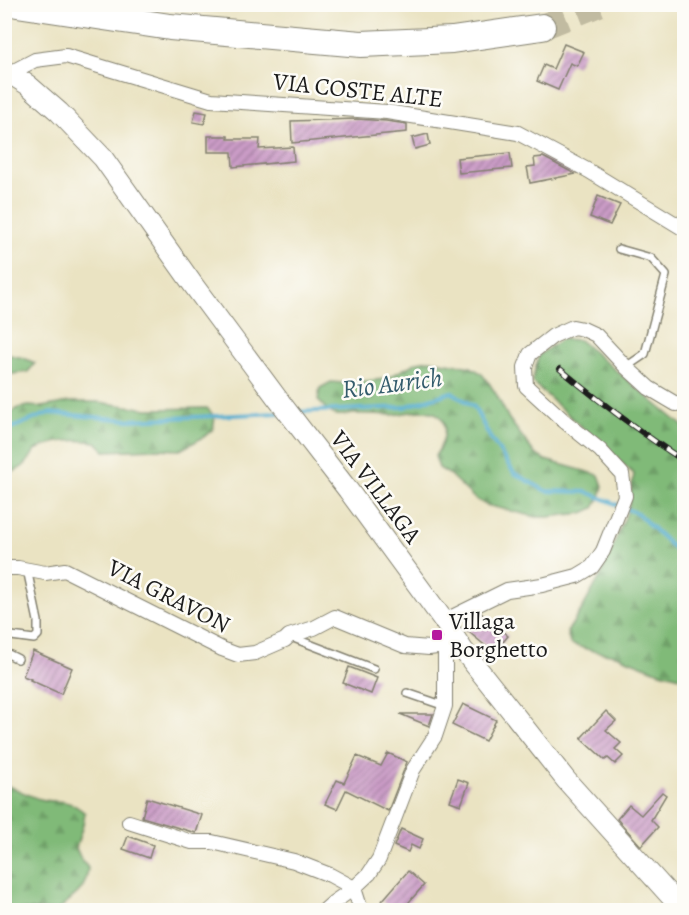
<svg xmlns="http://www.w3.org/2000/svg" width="689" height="915" viewBox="0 0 689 915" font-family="Alegreya,serif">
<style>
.forest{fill:url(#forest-firs);stroke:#4e6b4a;stroke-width:1.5}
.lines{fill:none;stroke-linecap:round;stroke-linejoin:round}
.stream{stroke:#50abce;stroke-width:4}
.building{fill:url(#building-hatch)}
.highway-tunnel{stroke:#c1bba1;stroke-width:26;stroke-dasharray:26 13;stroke-linecap:butt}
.lane-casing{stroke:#83806f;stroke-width:10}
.street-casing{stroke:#83806f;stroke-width:16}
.secondary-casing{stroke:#83806f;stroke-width:22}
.highway-casing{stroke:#83806f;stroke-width:28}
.lane{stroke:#fff;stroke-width:7}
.street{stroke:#fff;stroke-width:14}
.secondary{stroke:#fff;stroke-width:20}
.highway{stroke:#fff;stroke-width:26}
.rail-casing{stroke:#1c1c1c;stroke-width:6}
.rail{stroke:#fdfcf7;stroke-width:4;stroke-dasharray:11;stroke-linecap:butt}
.poi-dot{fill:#b5179e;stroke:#fdfcf7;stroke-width:2}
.labels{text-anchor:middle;stroke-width:5;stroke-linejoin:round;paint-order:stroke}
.street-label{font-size:24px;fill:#1c1c1c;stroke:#fdfcf7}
.poi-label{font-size:24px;fill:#1c1c1c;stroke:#fdfcf7;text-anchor:start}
.water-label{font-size:26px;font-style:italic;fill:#335c6c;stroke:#fdfcf7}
</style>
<defs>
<pattern id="forest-firs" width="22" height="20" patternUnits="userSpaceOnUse" patternTransform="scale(1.5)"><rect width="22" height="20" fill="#80ba78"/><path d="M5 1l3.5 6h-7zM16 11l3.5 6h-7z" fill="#6e9f67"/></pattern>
<pattern id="building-hatch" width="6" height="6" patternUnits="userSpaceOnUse" patternTransform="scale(1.5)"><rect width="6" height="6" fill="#ca9bc6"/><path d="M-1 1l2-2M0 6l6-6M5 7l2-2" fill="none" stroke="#a37ea0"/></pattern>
</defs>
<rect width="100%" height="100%" fill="#fdfcf7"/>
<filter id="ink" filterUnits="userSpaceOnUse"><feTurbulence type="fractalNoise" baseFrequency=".0167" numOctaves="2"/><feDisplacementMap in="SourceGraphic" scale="12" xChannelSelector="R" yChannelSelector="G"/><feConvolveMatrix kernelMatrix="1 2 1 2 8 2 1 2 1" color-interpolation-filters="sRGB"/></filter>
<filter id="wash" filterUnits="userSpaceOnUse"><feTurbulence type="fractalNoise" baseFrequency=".008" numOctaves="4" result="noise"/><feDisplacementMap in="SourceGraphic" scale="24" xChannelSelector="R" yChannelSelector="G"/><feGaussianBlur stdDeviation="1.35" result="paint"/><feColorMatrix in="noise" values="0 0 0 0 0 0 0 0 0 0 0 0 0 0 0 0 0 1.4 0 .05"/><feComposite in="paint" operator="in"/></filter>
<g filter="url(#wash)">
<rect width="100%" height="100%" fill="#eae3c2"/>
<g class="forest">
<polygon points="562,339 579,340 684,427 684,678 657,671 616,655 593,651 570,644 567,632 582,609 602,573 628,510 634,474 532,382 539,355"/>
<polygon points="5,354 24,358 35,363 28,372 5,375"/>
<path d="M429,360L471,367L481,373L489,383L496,394L509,419L535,454L545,460L599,475L603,486L600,497L594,508L583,513L548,517H536L486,505L475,499L449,474L439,468L435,456C446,440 453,412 424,411C414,410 403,414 392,415C379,415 367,413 354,414C349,414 341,416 336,415C329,413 322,405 318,400L320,388L331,382L343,383L386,379L417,362Z"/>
<path d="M69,402H97L148,409L207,408L215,417L213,429L204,437L180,450L156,449L105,451L96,442C72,439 57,440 35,450C28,463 21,472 5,473V420L8,415L18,408L29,406L42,407Z"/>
<path d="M4,785C17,788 28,796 40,799C60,804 67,797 85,813L83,825L76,848L81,859L88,868C85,895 74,893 59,910H5Z"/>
</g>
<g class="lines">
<g class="stream">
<polyline points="295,412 404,407 452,392 474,407 490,437 514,473 546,491 587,492 618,505"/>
<polyline points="4,431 49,413 129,420 279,413"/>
<polyline points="624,508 637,513 684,558"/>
</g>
</g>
<g id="blocks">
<g class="building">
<polygon points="564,44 584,52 577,66 570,63 558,90 537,81 544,65 553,69"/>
<polygon points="196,111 207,113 204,124 193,122"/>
<polygon points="357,119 386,121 407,124 407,132 292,143 291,121"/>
<polygon points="428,134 430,145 415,149 412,138"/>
<polygon points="208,136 228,136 228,139 260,139 259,149 293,147 294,161 233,167 232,152 208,152"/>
<polygon points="510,153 512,168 459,173 457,158"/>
<polygon points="543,157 575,174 576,174 530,183 527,167 535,166 534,158"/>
<polygon points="598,196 620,205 610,225 590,217"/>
<polygon points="481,613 508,636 494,653 464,628 475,616"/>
<polygon points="33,651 72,668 61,694 30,680 31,679 23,676"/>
<polygon points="349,667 377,678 371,694 343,683"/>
<polygon points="463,704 496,720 485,741 452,725"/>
<polygon points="606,711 616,721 606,730 621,743 615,749 623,756 615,764 608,758 605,760 581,738"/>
<polygon points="400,714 433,714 429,726"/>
<polygon points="388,753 407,762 388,811 346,790 337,809 325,804 337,780 344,783 357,756 381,766"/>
<polygon points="458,779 469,783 461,805 450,801"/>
<polygon points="662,792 666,795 651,820 658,827 641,846 617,819 629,805 641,815"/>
<polygon points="147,798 202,815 196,833 142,817"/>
<polygon points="401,829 423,839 419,849 411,845 408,852 394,846"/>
<polygon points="128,836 153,845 149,858 123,849"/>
<polygon points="408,871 424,885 402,910 391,910 382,901"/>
</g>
</g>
</g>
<g filter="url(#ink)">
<use href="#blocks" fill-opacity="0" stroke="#83806f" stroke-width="1.5"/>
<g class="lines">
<polyline class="highway-tunnel" points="542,27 599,4"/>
<defs>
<g id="lane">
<polyline points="619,249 651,258 666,275 645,354 626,367"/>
<polyline points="4,635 34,639 38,635 38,621 27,569"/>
<polyline points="291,637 374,669"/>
<polyline points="4,652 18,659"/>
<polyline points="407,693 445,706"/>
</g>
<g id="street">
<polyline points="10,73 35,60 66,56 211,100 387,112 518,133 589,171 684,229"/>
<polyline points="4,568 18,568 45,573 65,570 222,649 238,655 255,653 285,640 289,636 314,628 335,617 405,646 429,648 445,646"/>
<polyline points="444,621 507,590 542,585 577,576 592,567 603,551 625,496 622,474 600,450 563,420 526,386 525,367 530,354 553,336 573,327 583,329 596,335 626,367 649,388 676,404 684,402"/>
<polyline points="129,822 192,842 212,842 294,861 330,875 354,888 361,910"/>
<polyline points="325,910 334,902 354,888 369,874 379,859 413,770 435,736 445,706 445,646 452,647"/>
</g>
<polyline id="secondary" points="4,70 28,85 59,112 103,158 194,286 277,398 348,490 444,621 463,650 566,780 683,910"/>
<polyline id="highway" points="17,4 170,27 361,44 452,40 542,27"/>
</defs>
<use href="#lane" class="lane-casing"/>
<use href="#street" class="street-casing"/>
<use href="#secondary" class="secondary-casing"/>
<use href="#highway" class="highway-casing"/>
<use href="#lane" class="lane"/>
<use href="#street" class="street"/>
<use href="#secondary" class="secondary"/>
<use href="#highway" class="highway"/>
<defs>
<path id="rail" d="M560,369C600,402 641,433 684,461"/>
</defs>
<use href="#rail" class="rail-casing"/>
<use href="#rail" class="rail"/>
</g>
</g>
<rect class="poi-dot" x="431" y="629" width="12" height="12" rx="3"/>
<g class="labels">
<g class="street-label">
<text transform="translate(358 90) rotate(6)" y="8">VIA COSTE ALTE</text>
<text transform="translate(376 487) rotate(53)" y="8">VIA VILLAGA</text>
<text transform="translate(169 596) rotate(27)" y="8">VIA GRAVON</text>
</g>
<g class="poi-label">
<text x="449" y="629">Villaga<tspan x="449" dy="28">Borghetto</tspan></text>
</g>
<g class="water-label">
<text transform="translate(392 383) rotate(-7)" y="9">Rio Aurich</text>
</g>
</g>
<rect width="689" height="915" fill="none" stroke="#fdfcf7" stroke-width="24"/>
</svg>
